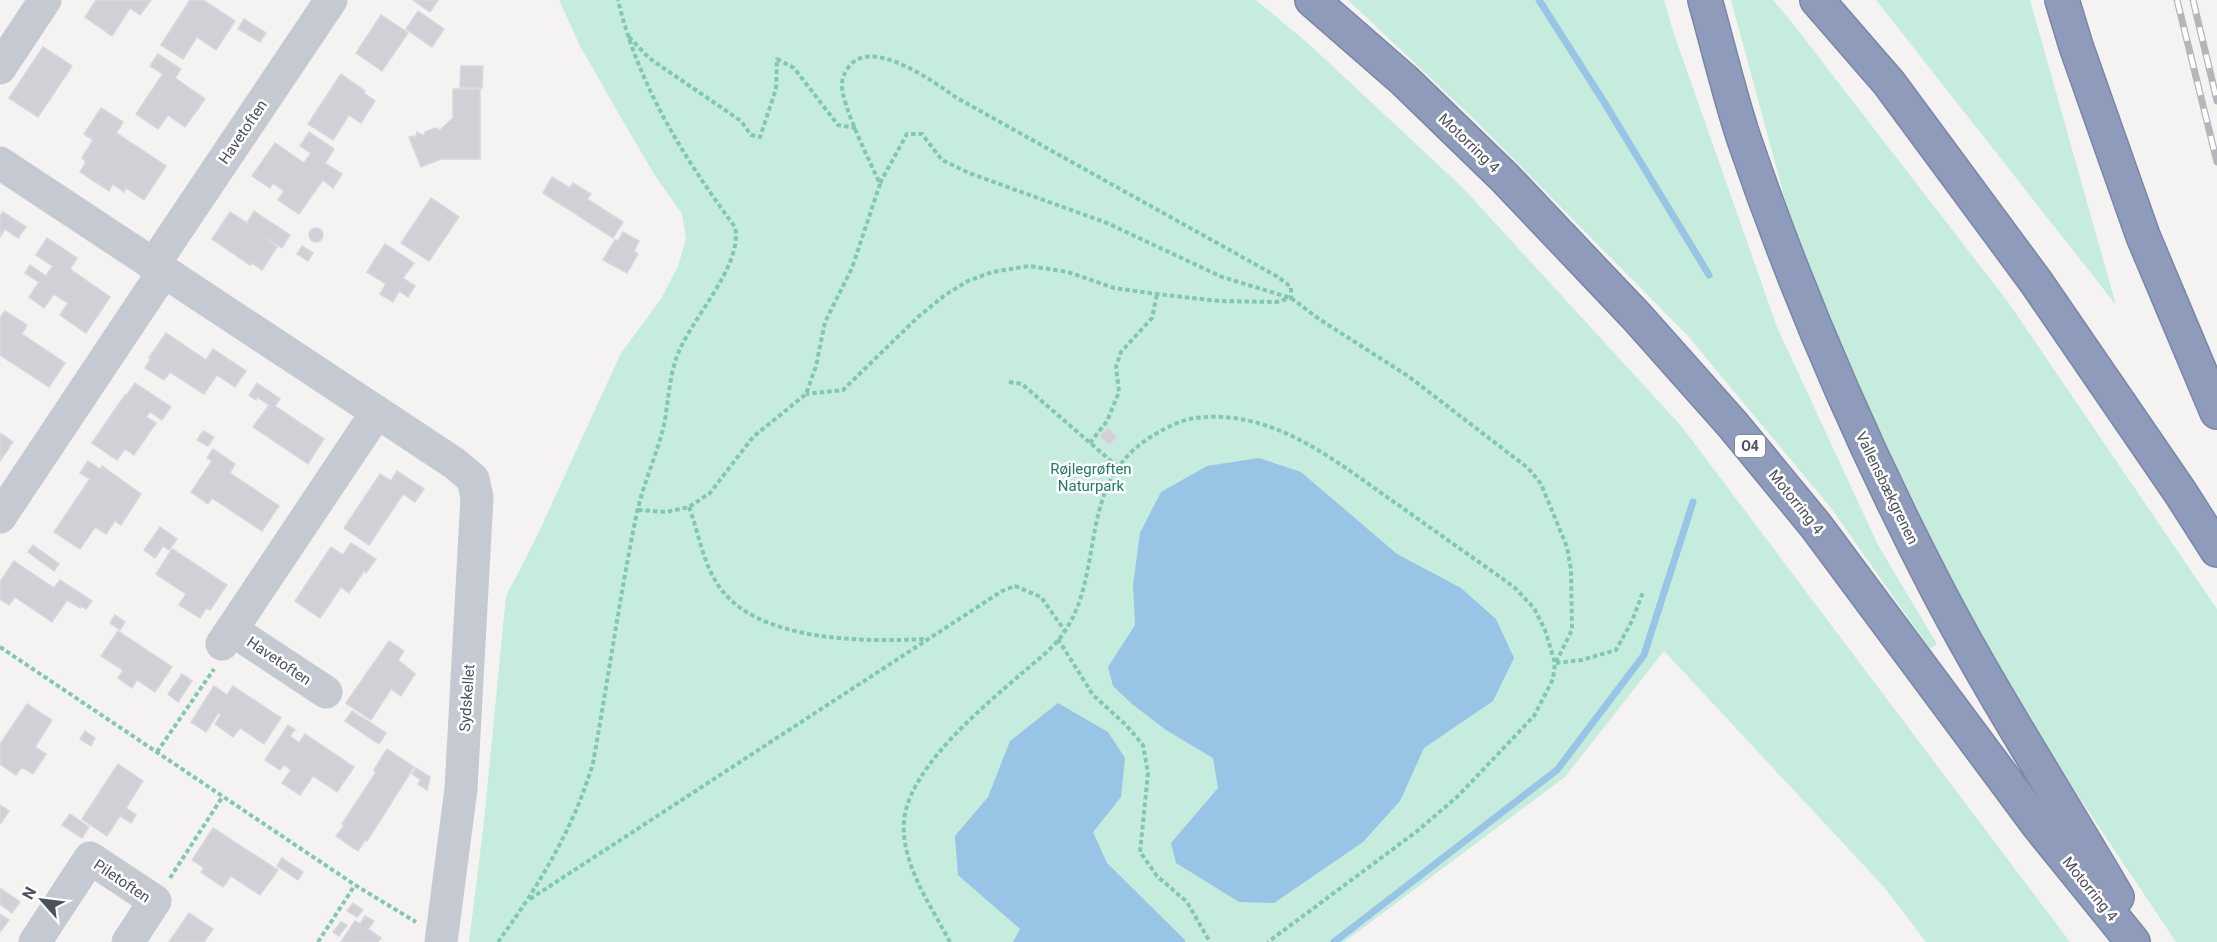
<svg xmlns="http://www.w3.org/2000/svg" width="2217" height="942" viewBox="0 0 2217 942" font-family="Roboto,sans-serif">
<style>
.green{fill:#c6ecdd}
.water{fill:#98c4e5}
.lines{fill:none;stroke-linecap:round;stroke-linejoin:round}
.stream{stroke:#98c4e5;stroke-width:7}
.building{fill:#d0d1d6;stroke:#d7d7dd;stroke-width:1.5}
.highway-casing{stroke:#7a86a7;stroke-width:36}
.path{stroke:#81c7b4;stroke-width:4;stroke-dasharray:4.5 3;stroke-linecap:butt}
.minor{stroke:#c5c9d2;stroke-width:33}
.highway{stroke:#8f9bbb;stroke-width:33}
.rail-casing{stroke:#b5b6bc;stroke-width:7}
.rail{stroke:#fff;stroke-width:4.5;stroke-dasharray:14;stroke-linecap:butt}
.labels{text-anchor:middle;stroke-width:5;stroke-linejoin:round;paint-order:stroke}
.shield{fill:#fff;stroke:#82858e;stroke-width:1.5}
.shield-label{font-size:14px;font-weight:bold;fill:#4c515e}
.street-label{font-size:15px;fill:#4c515e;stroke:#fff}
.park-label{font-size:15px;fill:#217a61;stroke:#fff}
</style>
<rect width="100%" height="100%" fill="#f4f3f2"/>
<g class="green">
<polygon points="559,0 1256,0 1310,45 1463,188 1682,427 2070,942 1926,942 1884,887 1664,651 1565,777 1344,942 469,942 484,821 506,596 537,536 621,353 661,299 678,266 686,239 682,214 654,174 616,109 580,46"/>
<polygon points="1348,0 1664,0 1673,31 1777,327 1878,545 1937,644 1930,649 1831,508 1687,335 1477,122"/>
<polygon points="1731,0 1773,0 1790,20 2008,302 2217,609 2217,942 2176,942 1996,673 1806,277"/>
<polygon points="1876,0 2030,0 2116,305"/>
</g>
<g class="water">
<polygon points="1259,458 1301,472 1397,554 1461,588 1496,619 1514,658 1493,701 1424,748 1400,801 1363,842 1274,903 1239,902 1176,863 1171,843 1218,788 1213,758 1166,730 1132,704 1113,686 1108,667 1135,625 1133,585 1140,533 1161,492 1207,466"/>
<polygon points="1058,703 1108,732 1125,758 1121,797 1093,832 1107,863 1185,940 1185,942 1013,942 1020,929 958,875 955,836 988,797 1010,741"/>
</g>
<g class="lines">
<g class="stream">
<polyline points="1539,0 1604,102 1709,275"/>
<polyline points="1334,942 1557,770 1644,655 1693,502"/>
</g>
</g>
<g class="building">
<polygon points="96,0 151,0 140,15 130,8 112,36 85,17"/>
<polygon points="190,0 203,0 235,21 216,50 197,37 183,59 161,45"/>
<polygon points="413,0 438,0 430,12"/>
<polygon points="418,11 444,29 432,47 406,29"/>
<polygon points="381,15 408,33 382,71 356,53"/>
<polygon points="244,19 266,33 260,42 238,29"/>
<polygon points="43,47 72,66 38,117 9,98"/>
<polygon points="158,54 181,69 175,78 205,99 185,127 168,115 158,129 136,114 163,74 150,66"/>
<polygon points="461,66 483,66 482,88 460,87"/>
<polygon points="341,74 365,91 364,93 375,101 361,123 349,115 333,140 308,124"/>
<polygon points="453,89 480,89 480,159 441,159 421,167 409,137 414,136 415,139 417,132 424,136 425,132 435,128 440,130 453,118"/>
<polygon points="101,108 123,122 116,133 166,166 144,200 126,188 124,192 113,184 109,191 80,172 86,162 82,158 93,140 84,134"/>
<polygon points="309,132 334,149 325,163 342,174 333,188 323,180 299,214 278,200 284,191 273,183 270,188 252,176 275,143 304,163 311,153 300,146"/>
<polygon points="552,177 570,188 573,183 591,194 587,199 623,222 613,238 543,193"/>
<polygon points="431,198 459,217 429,261 401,243"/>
<polygon points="254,211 290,235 282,248 268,239 267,240 277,247 262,270 252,263 250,265 212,239 230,212 247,223"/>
<polygon points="3,212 26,227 18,238 5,229 0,237 0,216"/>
<circle cx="316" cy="235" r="7"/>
<polygon points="623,232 639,241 634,251 638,254 627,273 603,260 615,240 618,241"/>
<polygon points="47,238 77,258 70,269 110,297 86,333 60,315 68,303 54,294 44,308 29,297 39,282 25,273 30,265 46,276 53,266 36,255"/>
<polygon points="385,244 414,263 403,278 415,286 408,297 399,291 393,302 380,294 386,284 367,272"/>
<polygon points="302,246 313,253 308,261 297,254"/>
<polygon points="5,311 27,325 22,334 65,363 49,387 0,355 0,318"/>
<polygon points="166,333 206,360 213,349 246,371 235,387 217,375 204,394 170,372 164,380 145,368 151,359 149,358"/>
<polygon points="135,383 171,407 162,420 150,412 146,417 156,423 134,455 125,449 117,460 92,443 125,395 126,396"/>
<polygon points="257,383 280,399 275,406 324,439 308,464 253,427 269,405 257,397 256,400 249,395"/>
<polygon points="1108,428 1117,437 1109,445 1100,436"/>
<polygon points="203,431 214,437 208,446 197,440"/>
<polygon points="0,433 13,442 0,461"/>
<polygon points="213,449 235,464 230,473 279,506 262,531 212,498 208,504 191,492 212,461 207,458"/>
<polygon points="88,461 100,469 102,466 141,494 121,525 115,521 106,534 95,527 80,549 54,532 90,479 80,473"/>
<polygon points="397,471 424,489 415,502 403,494 369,545 344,528 380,474 391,481"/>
<polygon points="160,527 177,539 169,550 163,546 155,558 144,550"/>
<polygon points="351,543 376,559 366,573 364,571 349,593 341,587 320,618 295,601 331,547 343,555"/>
<polygon points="33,545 59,564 54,571 28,552"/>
<polygon points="172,549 227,585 210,610 206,608 200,618 179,605 186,594 156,574"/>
<polygon points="14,561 54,588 60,580 92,601 86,609 81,606 80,608 67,600 52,622 15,597 9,605 0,599 0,582"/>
<polygon points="115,615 125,622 120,630 110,623"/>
<polygon points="118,631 172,667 155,692 137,680 132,688 118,678 123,670 101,656"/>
<polygon points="389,641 404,651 398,660 415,674 401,696 391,689 371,720 346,703"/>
<polygon points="182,674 192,681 178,702 168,694"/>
<polygon points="214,686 227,695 233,686 281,718 264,744 240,728 233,737 215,724 221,715 218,713 206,732 191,722"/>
<polygon points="27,704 52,720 35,747 46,754 33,774 22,767 16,775 0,764 0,744"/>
<polygon points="352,711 386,733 379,744 345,721"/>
<polygon points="288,725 295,730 290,736 299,743 305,734 354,767 337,792 313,776 300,795 282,783 291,770 284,765 280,770 265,760"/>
<polygon points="85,731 95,738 91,746 80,739"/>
<polygon points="387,749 414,767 367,841 365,840 358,851 336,836 344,826 342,824 376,772 374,770"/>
<polygon points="118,764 143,781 126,808 136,815 131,823 120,816 107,836 82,819"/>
<polygon points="416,768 430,777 427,790 418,784 421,780 412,774"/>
<polygon points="0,805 9,811 1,823 0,822"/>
<polygon points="70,814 89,827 82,838 62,825"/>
<polygon points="213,828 278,870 260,895 231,876 223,887 201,872 204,868 192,860"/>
<polygon points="282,858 303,872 298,880 277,866"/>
<polygon points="0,888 20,902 12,913 0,904"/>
<polygon points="353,903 363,910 357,917 347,911"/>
<polygon points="189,913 213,929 204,942 169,942"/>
<polygon points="0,914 9,920 0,932"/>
<polygon points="365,916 374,921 368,929 381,938 378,942 341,942 355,921 360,924"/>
<polygon points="341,922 347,925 339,936 333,932"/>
</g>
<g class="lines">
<defs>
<g id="highway">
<polyline points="1312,0 1405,81 1505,178 1637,317 1733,425 1816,526 2039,826 2133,942"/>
<path d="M1705,0C1718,46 1729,94 1744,139C1797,294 1861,442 1936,587C1991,693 2057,794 2117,897"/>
<polyline points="1817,0 1889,83 2036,282 2180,492 2217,550"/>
<polyline points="2062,0 2076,46 2143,236 2217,412"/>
</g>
</defs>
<use href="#highway" class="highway-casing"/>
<g class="path">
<polyline points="629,37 649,58 741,121 751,135 760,137 776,89 777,59 794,68 838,125 856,128"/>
<polyline points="880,183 907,134 922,134 942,160 969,173 1107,223 1222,277 1291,298 1319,319 1408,376 1528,468 1541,484 1567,547 1571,570 1572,630 1556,662"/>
<polyline points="1009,382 1022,384 1118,467"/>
<polyline points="1090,443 1107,421 1119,392 1116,367 1121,352 1152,318 1157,294"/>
<path d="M689,507C698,531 702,558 715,580C750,643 864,642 926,639"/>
<path d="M638,510L666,512L689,507L710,493L753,437L806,394L816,366L825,322L852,268L880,184C871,164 841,104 842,85C842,78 844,74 848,68C870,35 934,82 957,98L1278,277L1291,287V298L1276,302L1219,301L1157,294L1114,288L1068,272L1029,266L992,272L968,281L945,295L918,317L843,390L806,394"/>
<polyline points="1058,639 1093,695 1126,725 1143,745 1148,773 1140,852 1157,876 1187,902 1210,942"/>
<polyline points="0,647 355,885 416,922"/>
<polyline points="1556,663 1582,660 1616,650 1632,621 1643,592"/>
<polyline points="157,752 214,669"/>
<polyline points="170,878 223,796"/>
<polyline points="530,899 1002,591 1015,586 1041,597 1065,631"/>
<polyline points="318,942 355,885"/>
<path d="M498,942C538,887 574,828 593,763C608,680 620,595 637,512C644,482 657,454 664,425C668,404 669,382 675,362C686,323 744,267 735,227C684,158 638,85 618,0"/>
<path d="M950,942C930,904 897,858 905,814C915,763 983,707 1021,674C1036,661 1054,648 1065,631C1106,569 1076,486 1149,438C1162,430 1179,420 1195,418C1274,408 1336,462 1397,504C1436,532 1475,559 1514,587L1534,608L1545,630L1555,663L1553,679L1534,716L1458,796L1416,832L1268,942"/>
</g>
<g class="minor">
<polyline points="0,68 45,0"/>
<polyline points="0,163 454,463 473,479 477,497 461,789 441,942"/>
<polyline points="154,264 331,0"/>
<polyline points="0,517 164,271"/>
<polyline points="232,630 326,692"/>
<polyline points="222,644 377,412"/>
<polyline points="35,942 90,858 155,901 128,942"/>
</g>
<use href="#highway" class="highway"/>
<defs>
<g id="rail">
<polyline points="2177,0 2217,162"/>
<polyline points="2193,0 2217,101"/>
</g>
</defs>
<use href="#rail" class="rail-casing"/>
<use href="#rail" class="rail"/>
</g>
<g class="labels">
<rect class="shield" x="1735" y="435" width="30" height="22" rx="4.5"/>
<g class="shield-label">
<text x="1750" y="451">O4</text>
</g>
<g class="street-label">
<text transform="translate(243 132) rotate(-56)" y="5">Havetoften</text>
<text transform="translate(1469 143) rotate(44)" y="5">Motorring 4</text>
<text transform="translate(1887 488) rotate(64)" y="5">Vallensbækgrenen</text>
<text transform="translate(1796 502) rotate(51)" y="5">Motorring 4</text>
<text transform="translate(279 661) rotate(34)" y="5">Havetoften</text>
<text transform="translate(467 698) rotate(-86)" y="5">Sydskellet</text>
<text transform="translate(122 881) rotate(34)" y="5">Piletoften</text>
<text transform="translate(2090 889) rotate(51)" y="5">Motorring 4</text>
</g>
<g class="park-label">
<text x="1091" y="474">Røjlegrøften<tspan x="1091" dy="17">Naturpark</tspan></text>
</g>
</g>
<g transform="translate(42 900) rotate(298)" stroke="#ffffff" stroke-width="4.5" paint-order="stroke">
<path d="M0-4.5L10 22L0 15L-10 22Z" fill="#4c515e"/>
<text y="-9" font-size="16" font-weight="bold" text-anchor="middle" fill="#4c515e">N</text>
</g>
</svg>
